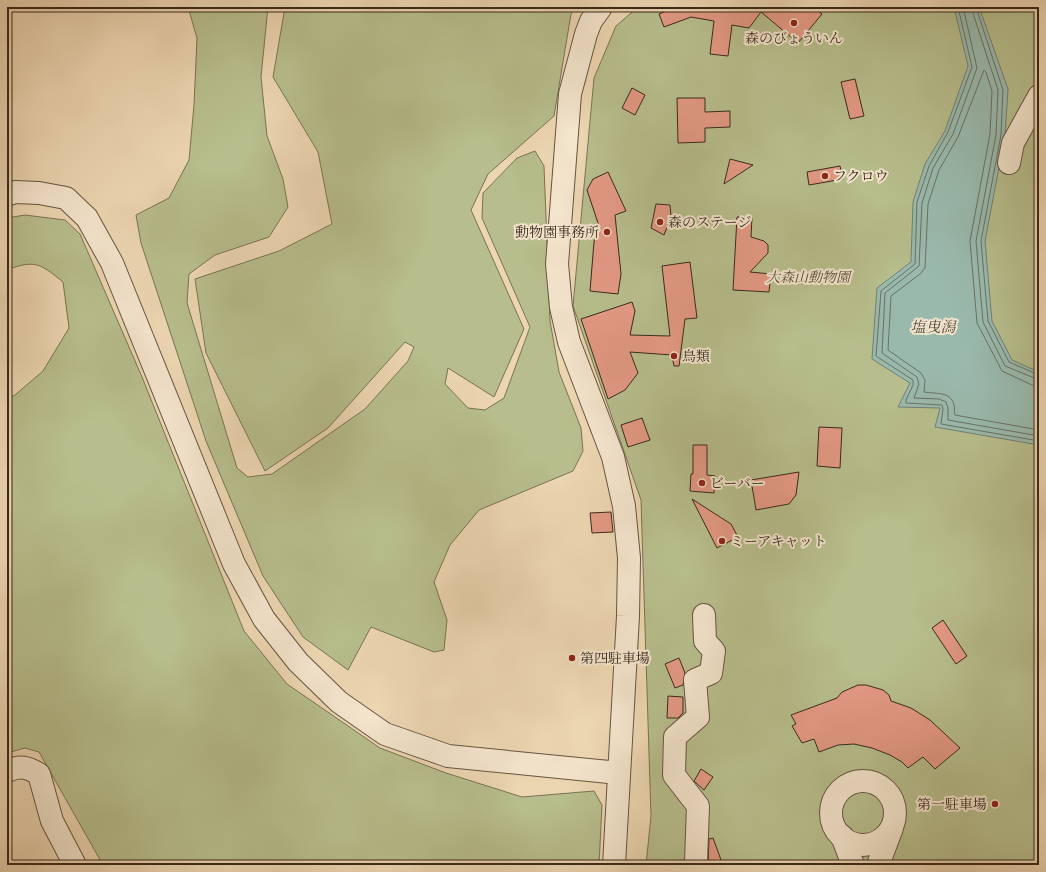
<svg xmlns="http://www.w3.org/2000/svg" width="1046" height="872" viewBox="0 0 1046 872" font-family="'IM FELL Great Primer','Noto Serif JP',serif">
<style>
.green{fill:#b7bd8c;stroke:#787354}
.water{fill:#99b9ac;stroke:#737f72}
.lines{fill:none;stroke-linecap:round;stroke-linejoin:round}
.shore{stroke:#697164;stroke-width:1}
.building{fill:#e39984;stroke:#39291c}
.minor-casing{stroke:#665441;stroke-width:24}
.minor{stroke:#f3e4cc;stroke-width:22}
.poi-dot{fill:#8f2418;stroke:#f3e4cc;stroke-width:1.5}
.labels{text-anchor:middle;stroke-width:4;stroke-linejoin:round;paint-order:stroke}
.poi-label{font-size:14px;fill:#39291c;stroke:#f3e4cc;text-anchor:start}
.park-label{font-size:14px;font-style:italic;fill:#584e38;stroke:#f3e4cc}
.water-label{font-size:15px;font-style:italic;fill:#514d40;stroke:#f3e4cc}
</style>
<rect width="100%" height="100%" fill="#ecd5b1"/>
<filter id="stains"><feTurbulence type="fractalNoise" baseFrequency=".005" numOctaves="4"/><feColorMatrix values="0 0 0 0 .2 0 0 0 0 .09 0 0 0 0 .02 0 0 0 .5 -.17"/></filter>
<radialGradient id="worn" r=".72"><stop offset=".6" stop-color="#630" stop-opacity="0"/><stop offset="1" stop-color="#630" stop-opacity=".3"/></radialGradient>
<g class="green">
<polygon points="188,7 268,7 261,77 267,136 283,179 288,207 269,237 215,255 189,274 187,303 237,468 248,477 272,474 365,409 408,361 414,347 405,342 328,428 265,471 206,353 195,279 279,251 332,224 318,152 273,77 285,7 577,7 571,14 554,116 488,174 471,210 524,329 494,397 448,368 445,384 468,408 485,410 504,398 530,327 482,218 483,193 517,158 535,151 544,166 550,321 559,372 581,428 583,451 573,471 479,510 450,545 434,582 447,620 444,650 434,652 371,627 348,670 303,637 263,576 206,441 141,243 136,215 169,198 189,160 194,105 197,38"/>
<polygon points="638,7 1039,7 1039,865 646,865 651,816 641,500 573,306 594,78 616,26"/>
<path d="M25,215L65,220L80,234L142,377L244,631L287,684L380,748L446,773L522,797L594,791L602,805L599,865H103L39,752L25,748L7,753V399L15,395L43,371L69,328L63,282C41,264 35,259 7,270V218Z"/>
</g>
<polygon class="water" points="954,7 979,7 1008,89 1005,136 985,241 992,321 1012,360 1039,372 1039,445 935,427 940,408 898,407 910,383 872,359 877,288 911,262 913,202 925,164 945,131 968,66"/>
<g class="lines">
<g class="shore">
<polyline points="958,7 972,67 948,132 929,166 917,202 915,264 881,291 876,356 913,380 913,385 906,400 906,403 942,405 943,409 941,424 1039,441"/>
<polyline points="963,7 977,68 953,134 933,168 922,203 919,266 885,293 882,353 917,377 919,384 914,398 939,399 946,402 948,408 948,420 1039,436"/>
<polyline points="971,7 998,90 996,135 976,241 983,322 1005,366 1039,380"/>
<polyline points="976,7 1003,90 1001,135 981,241 988,321 1009,362 1039,375"/>
<path d="M1039,386L1032,385L1002,371L977,323L970,241L990,134L992,91L986,72L984,70L958,137L939,170L928,204L925,268L920,274L891,296L888,350L921,373L925,380L924,392C935,394 951,391 954,405C955,409 954,412 955,415L1039,430"/>
</g>
</g>
<g class="building">
<polygon points="676,7 812,7 822,14 798,43 761,12 749,28 732,25 728,56 710,54 714,21 691,17 664,27 659,14"/>
<polygon points="855,79 864,116 850,119 841,82"/>
<polygon points="632,88 645,95 635,115 622,108"/>
<polygon points="677,98 705,98 705,112 730,111 730,127 705,128 705,142 678,143"/>
<polygon points="730,159 753,165 724,184"/>
<polygon points="840,166 843,179 809,185 807,172"/>
<polygon points="608,172 626,211 615,215 621,274 618,294 590,291 594,242 598,223 587,190 593,179"/>
<polygon points="656,204 670,205 671,216 664,235 651,228"/>
<polygon points="737,217 752,217 751,237 764,241 768,245 768,253 750,272 771,274 769,292 733,290"/>
<polygon points="690,262 697,318 685,319 679,366 674,366 672,355 630,352 638,373 625,390 608,399 581,319 632,302 635,311 630,335 670,336 662,266"/>
<polygon points="642,418 650,440 628,447 621,425"/>
<polygon points="819,427 842,428 840,468 817,466"/>
<polygon points="693,445 707,445 707,475 715,476 714,493 690,491 691,474 693,474"/>
<polygon points="799,472 796,495 789,504 756,510 751,480"/>
<polygon points="692,499 731,524 738,537 717,548"/>
<polygon points="611,512 613,532 592,533 590,513"/>
<polygon points="943,620 967,656 956,664 932,628"/>
<polygon points="679,658 685,673 683,685 675,688 665,664"/>
<polygon points="858,685 866,685 883,690 889,695 891,701 911,708 930,720 960,748 935,769 923,757 908,768 902,762 890,755 872,748 854,744 838,745 819,752 814,739 802,743 792,726 796,724 791,715 837,698 842,692"/>
<polygon points="668,696 683,697 683,713 678,718 667,718"/>
<polygon points="701,769 713,777 704,790 694,781"/>
<polygon points="713,838 721,860 708,865 709,839"/>
</g>
<g class="lines">
<defs>
<g id="minor">
<polyline points="601,7 591,21 586,34 570,94 557,264 561,307 569,342 613,457 624,506 629,558 628,616 614,865"/>
<polyline points="1009,163 1013,143 1039,96"/>
<polyline points="7,195 15,192 39,193 66,198 87,218 112,263 234,564 264,619 298,662 339,702 385,734 448,756 619,773"/>
<path d="M7,771C20,765 27,767 39,774L52,821L75,865"/>
<circle cx="863" cy="813" r="32"/>
<polyline points="842,836 853,865"/>
<polyline points="694,865 696,862 698,806 674,775 675,737 698,717 695,680 711,673 714,651 705,641 704,615"/>
<polyline points="878,865 892,828"/>
</g>
</defs>
<use href="#minor" class="minor-casing"/>
<use href="#minor" class="minor"/>
</g>
<g class="poi-dot">
<circle cx="794" cy="23" r="4"/>
<circle cx="825" cy="176" r="4"/>
<circle cx="660" cy="222" r="4"/>
<circle cx="607" cy="232" r="4"/>
<circle cx="674" cy="356" r="4"/>
<circle cx="702" cy="483" r="4"/>
<circle cx="722" cy="541" r="4"/>
<circle cx="572" cy="658" r="4"/>
<circle cx="995" cy="804" r="4"/>
</g>
<g class="labels">
<g class="poi-label">
<text x="794" y="43" text-anchor="middle">森のびょういん</text>
<text x="833" y="181">フクロウ</text>
<text x="668" y="227">森のステージ</text>
<text x="599" y="237" text-anchor="end">動物園事務所</text>
<text x="682" y="361">鳥類</text>
<text x="710" y="488">ビーバー</text>
<text x="730" y="546">ミーアキャット</text>
<text x="580" y="663">第四駐車場</text>
<text x="987" y="809" text-anchor="end">第一駐車場</text>
</g>
<g class="park-label">
<text x="808" y="282">大森山動物園</text>
</g>
<g class="water-label">
<text x="933" y="332">塩曳潟</text>
</g>
</g>
<rect width="1046" height="872" fill="none" stroke="#ecd5b1" stroke-width="24"/>
<rect x="8" y="8" width="1030" height="856" fill="none" stroke="#39291c" stroke-width="2"/>
<rect x="12" y="12" width="1022" height="848" fill="none" stroke="#39291c"/>
<rect width="100%" height="100%" filter="url(#stains)"/>
<rect width="100%" height="100%" fill="url(#worn)"/>
</svg>
